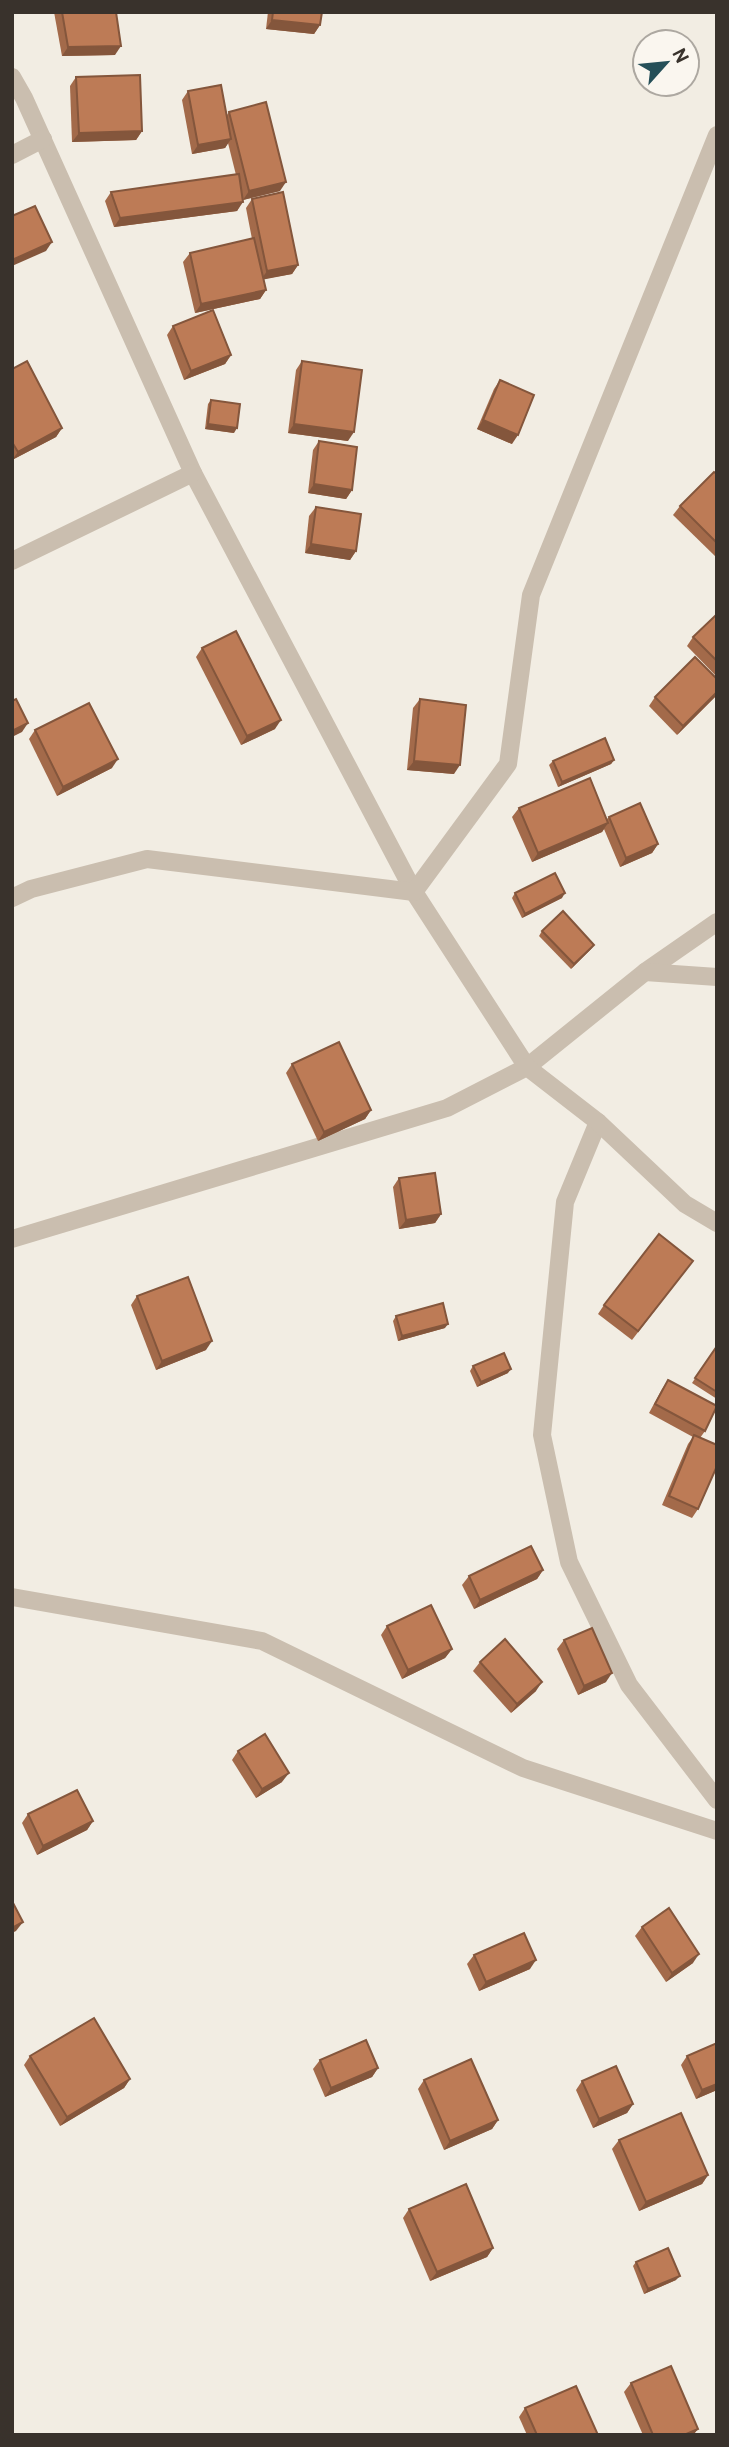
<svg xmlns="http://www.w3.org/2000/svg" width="729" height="2447" viewBox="0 0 729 2447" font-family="Overpass,sans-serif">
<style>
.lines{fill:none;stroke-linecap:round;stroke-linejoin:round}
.minor{stroke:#cabeaf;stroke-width:18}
.wall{fill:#a36a4a}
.shaded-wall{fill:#84563c}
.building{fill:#bd7b56;stroke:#84563c;stroke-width:2}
</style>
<rect width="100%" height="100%" fill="#f2ede3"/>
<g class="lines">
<g class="minor">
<polyline points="12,77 24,98 193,473 414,892 527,1067 645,972 717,922"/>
<polyline points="12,155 43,139"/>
<polyline points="12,561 193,473"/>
<polyline points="12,898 31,889 147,859 414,892 508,764 531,595 717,135"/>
<polyline points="645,972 717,977"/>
<polyline points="598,1122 565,1202 542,1435 569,1562 629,1685 717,1800"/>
<polyline points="12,1239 447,1108 527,1067 598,1122 685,1204 717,1223"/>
<polyline points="12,1597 262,1641 523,1768 717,1831"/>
</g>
</g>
<g class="wall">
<polygon points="54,12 116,12 115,55 62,56"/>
<polygon points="268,12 322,12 320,25 314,34 266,29"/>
<polygon points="76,77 142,131 136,140 72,142 70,86"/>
<polygon points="188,91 227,115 229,112 280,191 243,200 237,211 114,227 105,201 111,192 236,175 228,143 225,148 192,154 182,100"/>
<polygon points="252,199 298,265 292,274 263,279 266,290 260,299 195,313 183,262 190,253 252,239 246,208"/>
<polygon points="173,326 231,355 225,364 184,380 167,335"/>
<polygon points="302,361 348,441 288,433 296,370"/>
<polygon points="12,369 62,428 56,437 12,460"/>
<polygon points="500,380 512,444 477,429 494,389"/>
<polygon points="211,400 234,433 205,429 208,404"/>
<polygon points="319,441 352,490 346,499 308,493 313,450"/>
<polygon points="717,474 717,558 673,515 680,506"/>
<polygon points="316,507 356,551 350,560 305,553 309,516"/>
<polygon points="717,614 717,677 687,646 693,637"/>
<polygon points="202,648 275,729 241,745 196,657"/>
<polygon points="717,679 717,695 677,735 649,706 655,697"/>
<polygon points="420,699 454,774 407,770 413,708"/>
<polygon points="35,730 112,768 57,796 29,739"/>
<polygon points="614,760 611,764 558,787 549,765 553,761"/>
<polygon points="519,808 607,819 609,817 658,844 652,853 620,867 604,829 602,832 532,862 512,817"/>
<polygon points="515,893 562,898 522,918 512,898"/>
<polygon points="542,931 594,945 591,949 571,969 539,936"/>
<polygon points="292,1064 371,1110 365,1119 318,1141 286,1073"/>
<polygon points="399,1178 441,1214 435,1223 399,1229 393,1187"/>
<polygon points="693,1261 632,1340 598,1314 604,1305"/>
<polygon points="137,1296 206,1350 156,1370 131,1305"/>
<polygon points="396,1316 445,1328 398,1341 393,1321"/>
<polygon points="717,1346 717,1399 692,1383"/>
<polygon points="473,1366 508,1373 477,1387 470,1371"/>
<polygon points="668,1380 705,1431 700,1438 698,1509 692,1518 662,1505 688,1444 693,1437 649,1413 662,1389"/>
<polygon points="543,1570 537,1579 474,1609 462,1585 469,1576"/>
<polygon points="387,1626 452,1649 445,1658 402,1679 381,1635"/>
<polygon points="564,1640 606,1682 578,1695 557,1649"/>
<polygon points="480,1662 536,1691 511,1713 473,1671"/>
<polygon points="238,1751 282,1782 256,1798 232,1760"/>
<polygon points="28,1814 93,1821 87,1830 37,1855 22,1823"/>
<polygon points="642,1927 693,1963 666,1982 635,1936"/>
<polygon points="474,1955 530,1969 479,1991 467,1964"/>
<polygon points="30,2056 130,2079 124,2088 60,2126 24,2065"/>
<polygon points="687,2056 717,2090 696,2099 681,2065"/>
<polygon points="320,2060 378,2068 372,2077 325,2097 313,2069"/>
<polygon points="424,2080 498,2120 492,2129 444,2150 418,2089"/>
<polygon points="582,2081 633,2104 627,2113 593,2128 576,2090"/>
<polygon points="619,2140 708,2175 702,2184 639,2211 612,2149"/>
<polygon points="409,2209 493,2248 487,2257 430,2281 403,2218"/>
<polygon points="636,2262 676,2280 644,2294 633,2266"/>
<polygon points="631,2383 698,2429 693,2435 643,2435 624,2392"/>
<polygon points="525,2408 598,2435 527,2435 519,2417"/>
</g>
<g class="shaded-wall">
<polygon points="272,20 320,25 314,34 266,29"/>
<polygon points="121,46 115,55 62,56 68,47"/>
<polygon points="142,131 136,140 72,142 79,133"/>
<polygon points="231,139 225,148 192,154 198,145"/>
<polygon points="286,182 280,191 243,200 249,191"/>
<polygon points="243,202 237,211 114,227 120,218"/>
<polygon points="52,242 46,251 12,266 12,260"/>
<polygon points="298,265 292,274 261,280 267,271"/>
<polygon points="266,290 260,299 195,313 201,304"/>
<polygon points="231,355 225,364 184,380 191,371"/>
<polygon points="483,420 518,435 512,444 477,429"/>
<polygon points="208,424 237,428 234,433 205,429"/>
<polygon points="294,424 354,432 348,441 288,433"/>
<polygon points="62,428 56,437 12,460 18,452"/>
<polygon points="314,484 352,490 346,499 308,493"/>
<polygon points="311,544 356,551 350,560 305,553"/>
<polygon points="717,692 717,695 677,735 683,726"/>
<polygon points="281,720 275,729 241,745 247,736"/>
<polygon points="28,723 22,732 12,737 12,731"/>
<polygon points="118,759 112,768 57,796 63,787"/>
<polygon points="614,760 611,764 558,787 562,782"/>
<polygon points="414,761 460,765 454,774 407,770"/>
<polygon points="608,823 602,832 532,862 538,853"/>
<polygon points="658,844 652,853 620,867 626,858"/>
<polygon points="565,893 562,898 522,918 525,914"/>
<polygon points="594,945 591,949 571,969 574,964"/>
<polygon points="371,1110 365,1119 318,1141 324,1132"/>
<polygon points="441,1214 435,1223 399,1229 406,1220"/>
<polygon points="448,1324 445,1328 398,1341 402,1336"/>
<polygon points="212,1341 206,1350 156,1370 162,1361"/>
<polygon points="511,1369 508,1373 477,1387 481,1382"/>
<polygon points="543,1570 537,1579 474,1609 480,1600"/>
<polygon points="452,1649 445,1658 402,1679 408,1670"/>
<polygon points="612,1673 606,1682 578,1695 584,1686"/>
<polygon points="542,1682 536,1691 511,1713 517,1704"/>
<polygon points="289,1773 282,1782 256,1798 262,1789"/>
<polygon points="93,1821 87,1830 37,1855 43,1846"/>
<polygon points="23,1922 16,1931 12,1933 12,1928"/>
<polygon points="699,1954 693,1963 666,1982 672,1973"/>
<polygon points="536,1960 530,1969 479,1991 486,1982"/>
<polygon points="378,2068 372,2077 325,2097 331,2088"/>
<polygon points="130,2079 124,2088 60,2126 67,2117"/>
<polygon points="717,2084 717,2090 696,2099 702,2090"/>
<polygon points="633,2104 627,2113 593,2128 599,2119"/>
<polygon points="498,2120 492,2129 444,2150 450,2141"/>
<polygon points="708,2175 702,2184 639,2211 646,2202"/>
<polygon points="493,2248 487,2257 430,2281 437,2272"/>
<polygon points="680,2276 676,2280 644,2294 648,2289"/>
<polygon points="698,2429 693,2435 684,2435"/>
</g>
<g class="building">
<polygon points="62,12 116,12 121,46 68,47"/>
<polygon points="273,12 322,12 320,25 272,20"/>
<polygon points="140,75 142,131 79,133 76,77"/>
<polygon points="221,85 231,139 198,145 188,91"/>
<polygon points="266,102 286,182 249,191 229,112"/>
<polygon points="239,174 243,202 120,218 111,192"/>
<polygon points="283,192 298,265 267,271 252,199"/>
<polygon points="35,206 52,242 12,260 12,216"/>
<polygon points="254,238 266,290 201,304 190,253"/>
<polygon points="213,310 231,355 191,371 173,326"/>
<polygon points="27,361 62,428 18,452 12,442 12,369"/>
<polygon points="302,361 362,370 354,432 294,424"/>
<polygon points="500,380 534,395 518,435 483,420"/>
<polygon points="211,400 240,404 237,428 208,424"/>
<polygon points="319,441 357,447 352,490 314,484"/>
<polygon points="714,472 717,474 717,543 680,506"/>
<polygon points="316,507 361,514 356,551 311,544"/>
<polygon points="717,614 717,661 693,637"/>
<polygon points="236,631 281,720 247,736 202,648"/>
<polygon points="695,657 717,679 717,692 683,726 655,697"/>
<polygon points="16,699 28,723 12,731 12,701"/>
<polygon points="420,699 466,705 460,765 414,761"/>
<polygon points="89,703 118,759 63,787 35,730"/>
<polygon points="605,738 614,760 562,782 553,761"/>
<polygon points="590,778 608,823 538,853 519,808"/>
<polygon points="640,803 658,844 626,858 609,817"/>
<polygon points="555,873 565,893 525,914 515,893"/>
<polygon points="563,911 594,945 574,964 542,931"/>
<polygon points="339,1042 371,1110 324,1132 292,1064"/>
<polygon points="435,1173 441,1214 406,1220 399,1178"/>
<polygon points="659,1234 693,1261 638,1331 604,1305"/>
<polygon points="188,1277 212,1341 162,1361 137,1296"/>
<polygon points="443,1303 448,1324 402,1336 396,1316"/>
<polygon points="717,1346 717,1392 695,1378"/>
<polygon points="504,1353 511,1369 481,1382 473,1366"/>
<polygon points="668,1380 717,1406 705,1431 655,1404"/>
<polygon points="694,1435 717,1445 717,1466 698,1509 669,1496"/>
<polygon points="531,1546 543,1570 480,1600 469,1576"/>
<polygon points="431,1605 452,1649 408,1670 387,1626"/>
<polygon points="592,1628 612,1673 584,1686 564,1640"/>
<polygon points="505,1639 542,1682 517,1704 480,1662"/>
<polygon points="265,1734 289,1773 262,1789 238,1751"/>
<polygon points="77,1790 93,1821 43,1846 28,1814"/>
<polygon points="12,1901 23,1922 12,1928"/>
<polygon points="669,1908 699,1954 672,1973 642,1927"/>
<polygon points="524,1933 536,1960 486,1982 474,1955"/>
<polygon points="94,2018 130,2079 67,2117 30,2056"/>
<polygon points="366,2040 378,2068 331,2088 320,2060"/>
<polygon points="717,2043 717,2084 702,2090 687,2056"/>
<polygon points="471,2059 498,2120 450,2141 424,2080"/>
<polygon points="616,2066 633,2104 599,2119 582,2081"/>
<polygon points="681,2113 708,2175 646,2202 619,2140"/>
<polygon points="466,2184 493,2248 437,2272 409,2209"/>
<polygon points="668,2248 680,2276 648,2289 636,2262"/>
<polygon points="671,2366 698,2429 684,2435 653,2435 631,2383"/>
<polygon points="576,2386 598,2435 537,2435 525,2408"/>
</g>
<rect width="729" height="2447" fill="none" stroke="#39322c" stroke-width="28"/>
<g transform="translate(666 63) rotate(63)"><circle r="33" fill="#faf6ef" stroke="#ada8a1" stroke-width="2"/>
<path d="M0-5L12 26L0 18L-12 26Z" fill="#254f58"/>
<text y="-10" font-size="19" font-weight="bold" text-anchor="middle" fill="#39322c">N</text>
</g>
</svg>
